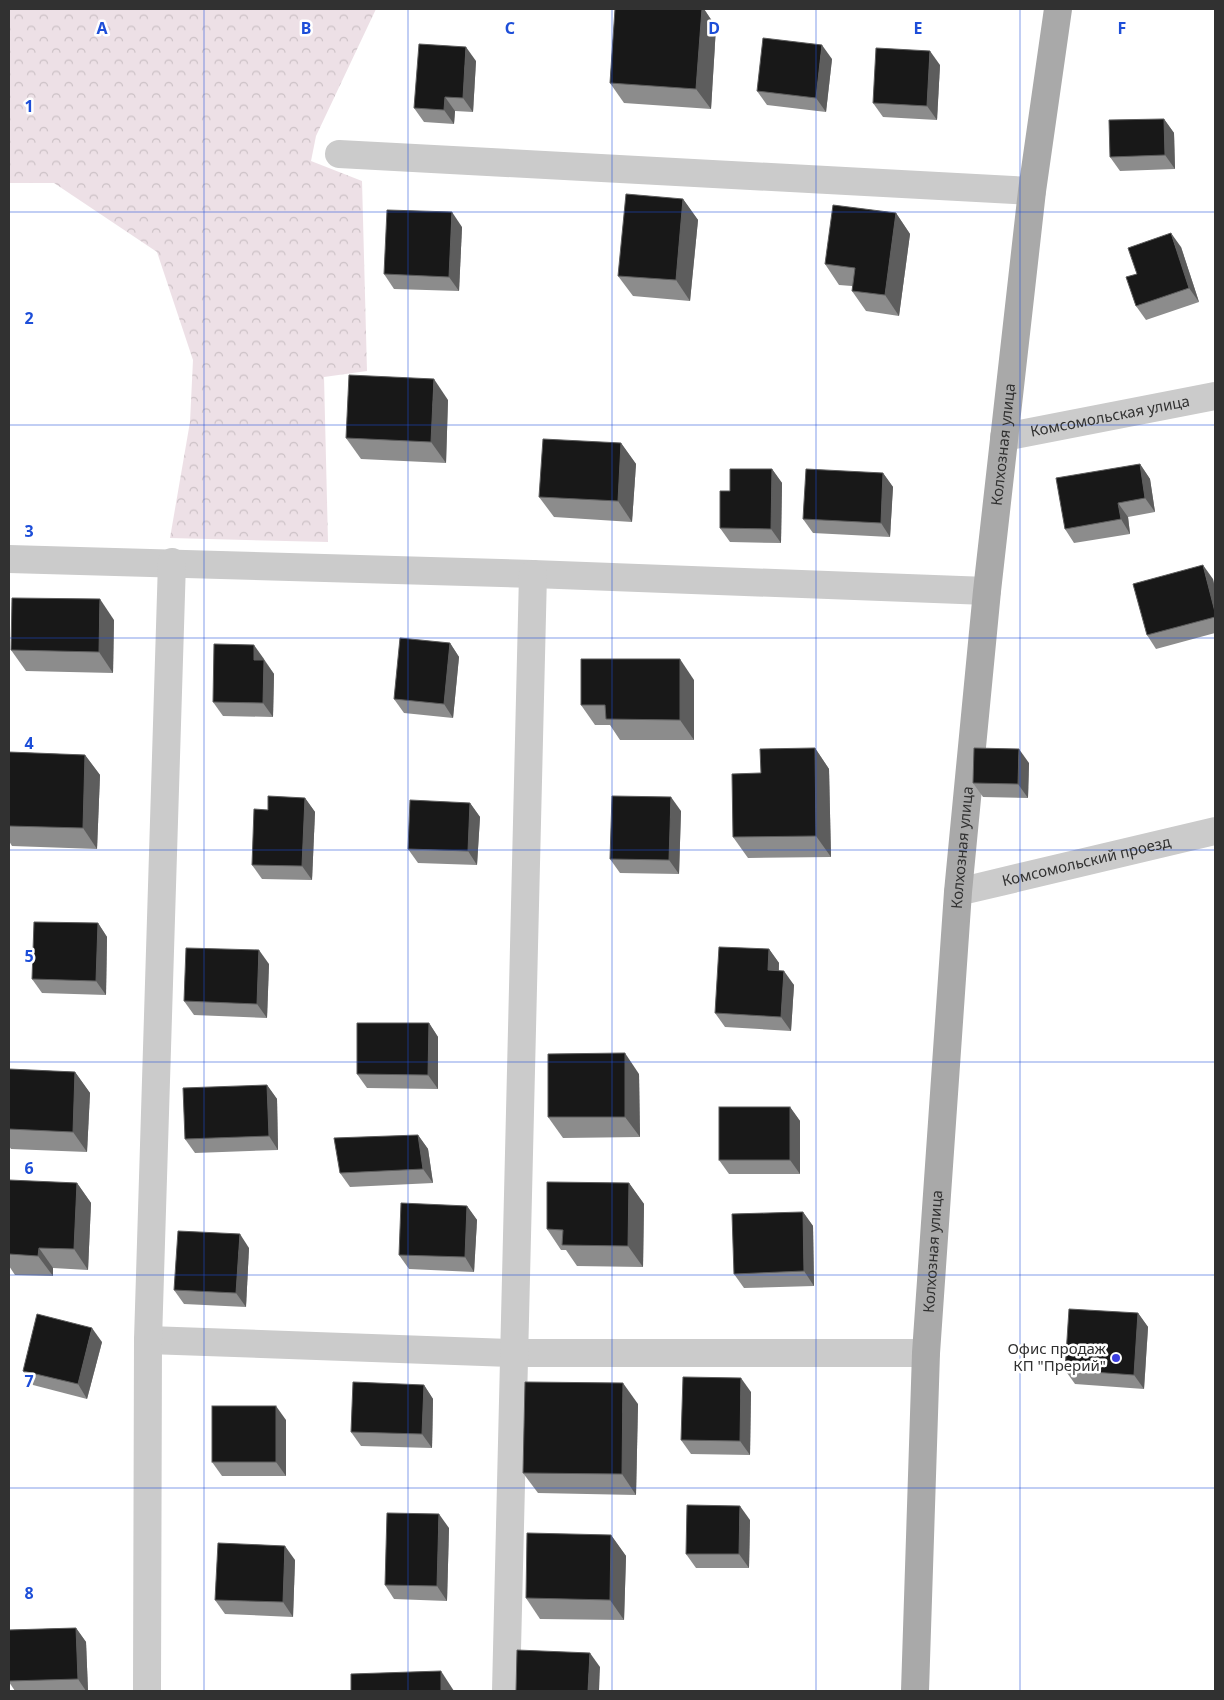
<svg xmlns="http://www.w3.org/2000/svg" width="1224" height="1700" viewBox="0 0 1224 1700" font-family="'Noto Sans',sans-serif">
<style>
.forest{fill:url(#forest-crowns)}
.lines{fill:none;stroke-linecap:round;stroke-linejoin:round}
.minor{stroke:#cbcbcb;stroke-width:28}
.major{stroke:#a9a9a9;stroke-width:28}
.wall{fill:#8c8c8c}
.shaded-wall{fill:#5d5d5d}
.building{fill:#181818;stroke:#5d5d5d}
.grid{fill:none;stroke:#1d4ed8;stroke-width:1;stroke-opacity:0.55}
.poi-dot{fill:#3b3ee0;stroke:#fff;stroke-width:2}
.labels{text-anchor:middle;stroke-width:5;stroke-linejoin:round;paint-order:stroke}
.street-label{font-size:15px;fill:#313131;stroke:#fff}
.poi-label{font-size:15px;fill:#313131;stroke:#fff;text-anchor:end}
.grid-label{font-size:16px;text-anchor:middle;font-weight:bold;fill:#1d4ed8;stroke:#fff;stroke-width:5;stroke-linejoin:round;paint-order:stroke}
</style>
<defs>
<pattern id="forest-crowns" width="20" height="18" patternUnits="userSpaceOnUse" patternTransform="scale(1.25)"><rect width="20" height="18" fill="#ede0e6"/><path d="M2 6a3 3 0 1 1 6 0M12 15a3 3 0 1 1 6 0" fill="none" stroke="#ccc1c6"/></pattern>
</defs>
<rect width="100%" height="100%" fill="#fff"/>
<polygon class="forest" points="9,9 376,9 316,136 311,161 362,181 367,371 324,377 328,542 170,538 190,422 193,360 157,252 54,183 9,183"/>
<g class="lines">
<g class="minor">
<polyline points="339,154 1032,191"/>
<path id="s1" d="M1004,437L1215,396"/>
<polyline points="9,559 533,574 987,591"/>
<path id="s2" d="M958,892L1215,831"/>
<polyline points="148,1340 513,1353 926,1353"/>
<polyline points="147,1691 148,1340 172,562"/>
<polyline points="506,1691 533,574"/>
</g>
<path class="major" id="s3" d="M915,1691L926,1353L958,892L987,591L1032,191L1058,9"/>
</g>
<g class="wall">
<polygon points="615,9 704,9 716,27 711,109 624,103 610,83"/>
<polygon points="832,59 826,112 767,105 757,91"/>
<polygon points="476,61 473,112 455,111 454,124 424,122 414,108"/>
<polygon points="940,65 937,120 883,117 873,103"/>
<polygon points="1164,119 1174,133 1175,169 1120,171 1110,157"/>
<polygon points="683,199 698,220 690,301 633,296 618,276"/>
<polygon points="896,213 910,234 899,316 866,311 852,291 852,286 839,285 825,264"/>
<polygon points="462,227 459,291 394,289 384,274"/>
<polygon points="1181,247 1199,302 1146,320 1136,306 1137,274"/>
<polygon points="448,400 446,463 361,459 346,438"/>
<polygon points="621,443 636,464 632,522 554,517 539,497"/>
<polygon points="1140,464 1150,479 1155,512 1128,517 1130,534 1074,543 1065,529"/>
<polygon points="772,469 782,483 781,543 730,542 720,528"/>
<polygon points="883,473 893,487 890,537 813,533 803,519"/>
<polygon points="1213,579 1215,589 1215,633 1156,649 1147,635"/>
<polygon points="114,620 113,673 26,671 11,650"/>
<polygon points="450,643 459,657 453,718 404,713 394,699"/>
<polygon points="264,659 274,674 273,717 223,716 213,702"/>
<polygon points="694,680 694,740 620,740 610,725 595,725 581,705"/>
<polygon points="815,748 829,769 831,857 748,858 733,837 761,773"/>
<polygon points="9,752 85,755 100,775 97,849 12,846 9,841"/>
<polygon points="1029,763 1028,798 983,797 973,783"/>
<polygon points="305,798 315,812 312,880 262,879 252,865 268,810"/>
<polygon points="470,803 480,817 477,865 418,863 408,849"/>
<polygon points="681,811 679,874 620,873 610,859"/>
<polygon points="98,923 107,937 106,995 42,993 32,979"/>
<polygon points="769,949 779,963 779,971 794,985 791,1031 725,1027 715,1013"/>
<polygon points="269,964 267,1018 194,1015 184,1001"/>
<polygon points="429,1023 438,1037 438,1089 367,1088 357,1074"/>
<polygon points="9,1069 75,1072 90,1093 87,1152 11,1149 9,1146"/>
<polygon points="639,1074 640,1137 563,1138 548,1117"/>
<polygon points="267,1085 277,1099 278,1150 195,1153 185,1139"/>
<polygon points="790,1107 800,1121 800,1174 729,1174 719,1160"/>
<polygon points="418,1135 428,1149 433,1183 350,1187 340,1173"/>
<polygon points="77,1183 91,1203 88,1270 53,1268 53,1276 15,1275 9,1266 9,1254"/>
<polygon points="629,1183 644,1204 643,1267 577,1266 566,1250 561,1250 547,1229"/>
<polygon points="467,1206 477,1220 474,1272 409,1269 399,1255"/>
<polygon points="803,1212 813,1226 814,1286 744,1288 734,1274"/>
<polygon points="249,1248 246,1307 184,1304 174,1290"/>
<polygon points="1138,1313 1148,1327 1144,1389 1075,1384 1065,1370"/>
<polygon points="102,1342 87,1399 33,1385 23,1371"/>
<polygon points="424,1385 433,1399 432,1448 361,1446 351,1432"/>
<polygon points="751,1392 750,1455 691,1454 681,1440"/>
<polygon points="638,1404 636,1495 538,1493 523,1473"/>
<polygon points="286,1420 286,1476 222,1476 212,1462"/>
<polygon points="750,1520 749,1568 696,1568 686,1554"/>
<polygon points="449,1528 447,1601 394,1599 385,1585"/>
<polygon points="611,1535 626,1556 624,1620 540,1619 526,1598"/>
<polygon points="295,1560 293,1617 225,1614 215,1600"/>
<polygon points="76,1628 86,1642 88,1691 15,1691 9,1682 9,1630"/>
</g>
<g class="shaded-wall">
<polygon points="702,9 704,9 716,27 711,109 696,89"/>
<polygon points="822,45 832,59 826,112 816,98"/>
<polygon points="466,47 476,61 473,112 463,98"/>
<polygon points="930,51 940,65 937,120 927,106"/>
<polygon points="445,97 455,111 454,124 444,110"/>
<polygon points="1164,119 1174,133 1175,169 1165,155"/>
<polygon points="683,199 698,220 690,301 676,280"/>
<polygon points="452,212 462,227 459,291 449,277"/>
<polygon points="896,213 910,234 899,316 885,295"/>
<polygon points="1171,233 1181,247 1199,302 1189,288"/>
<polygon points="434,379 448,400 446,463 431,442"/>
<polygon points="621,443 636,464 632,522 618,501"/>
<polygon points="1140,464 1150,479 1155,512 1145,498"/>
<polygon points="772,469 782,483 781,543 771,529"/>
<polygon points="883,473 893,487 890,537 881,523"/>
<polygon points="1118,503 1128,517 1130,534 1121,519"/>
<polygon points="1203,565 1213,579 1215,589 1215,612"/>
<polygon points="100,599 114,620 113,673 99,652"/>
<polygon points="450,643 459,657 453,718 444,704"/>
<polygon points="254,645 264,659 263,674 254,660"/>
<polygon points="680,659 694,680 694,740 680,720"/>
<polygon points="264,660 274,674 273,717 263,703"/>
<polygon points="815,748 829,769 831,857 816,836"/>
<polygon points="1019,749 1029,763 1028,798 1018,784"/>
<polygon points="85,755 100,775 97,849 83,828"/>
<polygon points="671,797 681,811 679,874 669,860"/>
<polygon points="305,798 315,812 312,880 302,866"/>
<polygon points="470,803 480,817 477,865 468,851"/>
<polygon points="98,923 107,937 106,995 96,981"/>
<polygon points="769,949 779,963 778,984 768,970"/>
<polygon points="259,950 269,964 267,1018 257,1004"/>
<polygon points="784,971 794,985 791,1031 781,1017"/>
<polygon points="429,1023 438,1037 438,1089 428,1075"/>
<polygon points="625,1053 639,1074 640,1137 625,1117"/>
<polygon points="75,1072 90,1093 87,1152 73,1132"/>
<polygon points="267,1085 277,1099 278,1150 269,1136"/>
<polygon points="790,1107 800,1121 800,1174 790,1160"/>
<polygon points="418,1135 428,1149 433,1183 423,1169"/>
<polygon points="77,1183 91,1203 88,1270 74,1249"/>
<polygon points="629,1183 644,1204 643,1267 628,1246"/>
<polygon points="467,1206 477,1220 474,1272 465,1257"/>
<polygon points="803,1212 813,1226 814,1286 804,1271"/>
<polygon points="240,1234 249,1248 246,1307 236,1293"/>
<polygon points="39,1248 53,1268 53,1276 38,1256"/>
<polygon points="1138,1313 1148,1327 1144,1389 1134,1375"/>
<polygon points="92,1328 102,1342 87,1399 78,1384"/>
<polygon points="741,1378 751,1392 750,1455 740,1441"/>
<polygon points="623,1383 638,1404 636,1495 622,1474"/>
<polygon points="424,1385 433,1399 432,1448 422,1434"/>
<polygon points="276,1406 286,1420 286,1476 276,1462"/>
<polygon points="740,1506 750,1520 749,1568 739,1554"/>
<polygon points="439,1514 449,1528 447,1601 437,1586"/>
<polygon points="611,1535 626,1556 624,1620 610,1600"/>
<polygon points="285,1546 295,1560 293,1617 283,1602"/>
<polygon points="76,1628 86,1642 88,1691 86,1691 78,1679"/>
<polygon points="590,1653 600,1667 599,1691 588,1691"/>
<polygon points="441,1671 454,1691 441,1691"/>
</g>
<g class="building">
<polygon points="615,9 702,9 696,89 610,83"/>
<polygon points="763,38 822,45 816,98 757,91"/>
<polygon points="419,44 466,47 463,98 445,97 444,110 414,108"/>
<polygon points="876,48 930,51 927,106 873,103"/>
<polygon points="1164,119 1165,155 1110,157 1109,120"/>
<polygon points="626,194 683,199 676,280 618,276"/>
<polygon points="833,205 896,213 885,295 852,291 855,268 825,264"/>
<polygon points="387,210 452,212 449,277 384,274"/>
<polygon points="1171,233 1189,288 1136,306 1126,277 1137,274 1128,248"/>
<polygon points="349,375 434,379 431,442 346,438"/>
<polygon points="543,439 621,443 618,501 539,497"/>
<polygon points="1140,464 1145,498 1118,503 1121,519 1065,529 1056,478"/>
<polygon points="730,469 772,469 771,529 720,528 720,491 730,491"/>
<polygon points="806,469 883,473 881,523 803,519"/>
<polygon points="1203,565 1215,612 1215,617 1147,635 1133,584"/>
<polygon points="12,598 100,599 99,652 11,650"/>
<polygon points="400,638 450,643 444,704 394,699"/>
<polygon points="214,644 254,645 254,660 264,660 263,703 213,702"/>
<polygon points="581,659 680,659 680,720 606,719 605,705 581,705"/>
<polygon points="815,748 816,836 733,837 732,774 761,773 760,749"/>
<polygon points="974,748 1019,749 1018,784 973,783"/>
<polygon points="9,752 85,755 83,828 9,826"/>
<polygon points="268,796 305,798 302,866 252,865 254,809 268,810"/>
<polygon points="612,796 671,797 669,860 610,859"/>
<polygon points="410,800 470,803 468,851 408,849"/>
<polygon points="34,922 98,923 96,981 32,979"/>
<polygon points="719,947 769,949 768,970 784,971 781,1017 715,1013"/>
<polygon points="186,948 259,950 257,1004 184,1001"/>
<polygon points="357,1023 429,1023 428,1075 357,1074"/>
<polygon points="625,1053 625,1117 548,1117 548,1054"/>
<polygon points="9,1069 75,1072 73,1132 9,1129"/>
<polygon points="267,1085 269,1136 185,1139 183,1088"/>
<rect x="719" y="1107" width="71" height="53"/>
<polygon points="418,1135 423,1169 340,1173 334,1138"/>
<polygon points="9,1180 77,1183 74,1249 39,1248 38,1256 9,1254"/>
<polygon points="547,1182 629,1183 628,1246 562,1245 563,1230 547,1229"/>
<polygon points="401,1203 467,1206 465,1257 399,1255"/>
<polygon points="803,1212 804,1271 734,1274 732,1214"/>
<polygon points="178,1231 240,1234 236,1293 174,1290"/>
<polygon points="1069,1309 1138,1313 1134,1375 1065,1370"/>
<polygon points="37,1314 92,1328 78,1384 23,1371"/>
<polygon points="683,1377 741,1378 740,1441 681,1440"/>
<polygon points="353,1382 424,1385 422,1434 351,1432"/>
<polygon points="525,1382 623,1383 622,1474 523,1473"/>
<rect x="212" y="1406" width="64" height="56"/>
<polygon points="687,1505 740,1506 739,1554 686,1554"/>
<polygon points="387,1513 439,1514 437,1586 385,1585"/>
<polygon points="527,1533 611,1535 610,1600 526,1598"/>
<polygon points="218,1543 285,1546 283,1602 215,1600"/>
<polygon points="76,1628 78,1679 9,1681 9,1630"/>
<polygon points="517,1650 590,1653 588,1691 516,1691"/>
<polygon points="441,1671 441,1691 351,1691 351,1674"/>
</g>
<path class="grid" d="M204,9V1691M408,9V1691M612,9V1691M816,9V1691M1020,9V1691M9,212H1215M9,425H1215M9,638H1215M9,850H1215M9,1062H1215M9,1275H1215M9,1488H1215"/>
<circle class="poi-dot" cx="1116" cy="1358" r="5"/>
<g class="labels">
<g class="street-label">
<text dy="5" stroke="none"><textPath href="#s1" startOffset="108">Комсомольская улица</textPath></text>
<text dy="5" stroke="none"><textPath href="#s3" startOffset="1250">Колхозная улица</textPath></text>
<text dy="5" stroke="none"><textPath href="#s3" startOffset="845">Колхозная улица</textPath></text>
<text dy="5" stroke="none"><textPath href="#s2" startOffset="132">Комсомольский проезд</textPath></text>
<text dy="5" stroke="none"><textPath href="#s3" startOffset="440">Колхозная улица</textPath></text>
</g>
<g class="poi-label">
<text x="1106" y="1354">Офис продаж<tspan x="1106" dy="17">КП "Прерий"</tspan></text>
</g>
</g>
<g class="grid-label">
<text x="102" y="34">A</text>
<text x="306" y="34">B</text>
<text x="510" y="34">C</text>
<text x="714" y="34">D</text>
<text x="918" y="34">E</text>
<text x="1122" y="34">F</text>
<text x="29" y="112">1</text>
<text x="29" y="324">2</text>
<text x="29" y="537">3</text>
<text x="29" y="749">4</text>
<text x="29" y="962">5</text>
<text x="29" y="1174">6</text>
<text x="29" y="1387">7</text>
<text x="29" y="1599">8</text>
</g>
<rect width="1224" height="1700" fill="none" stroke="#313131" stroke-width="20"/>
</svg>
